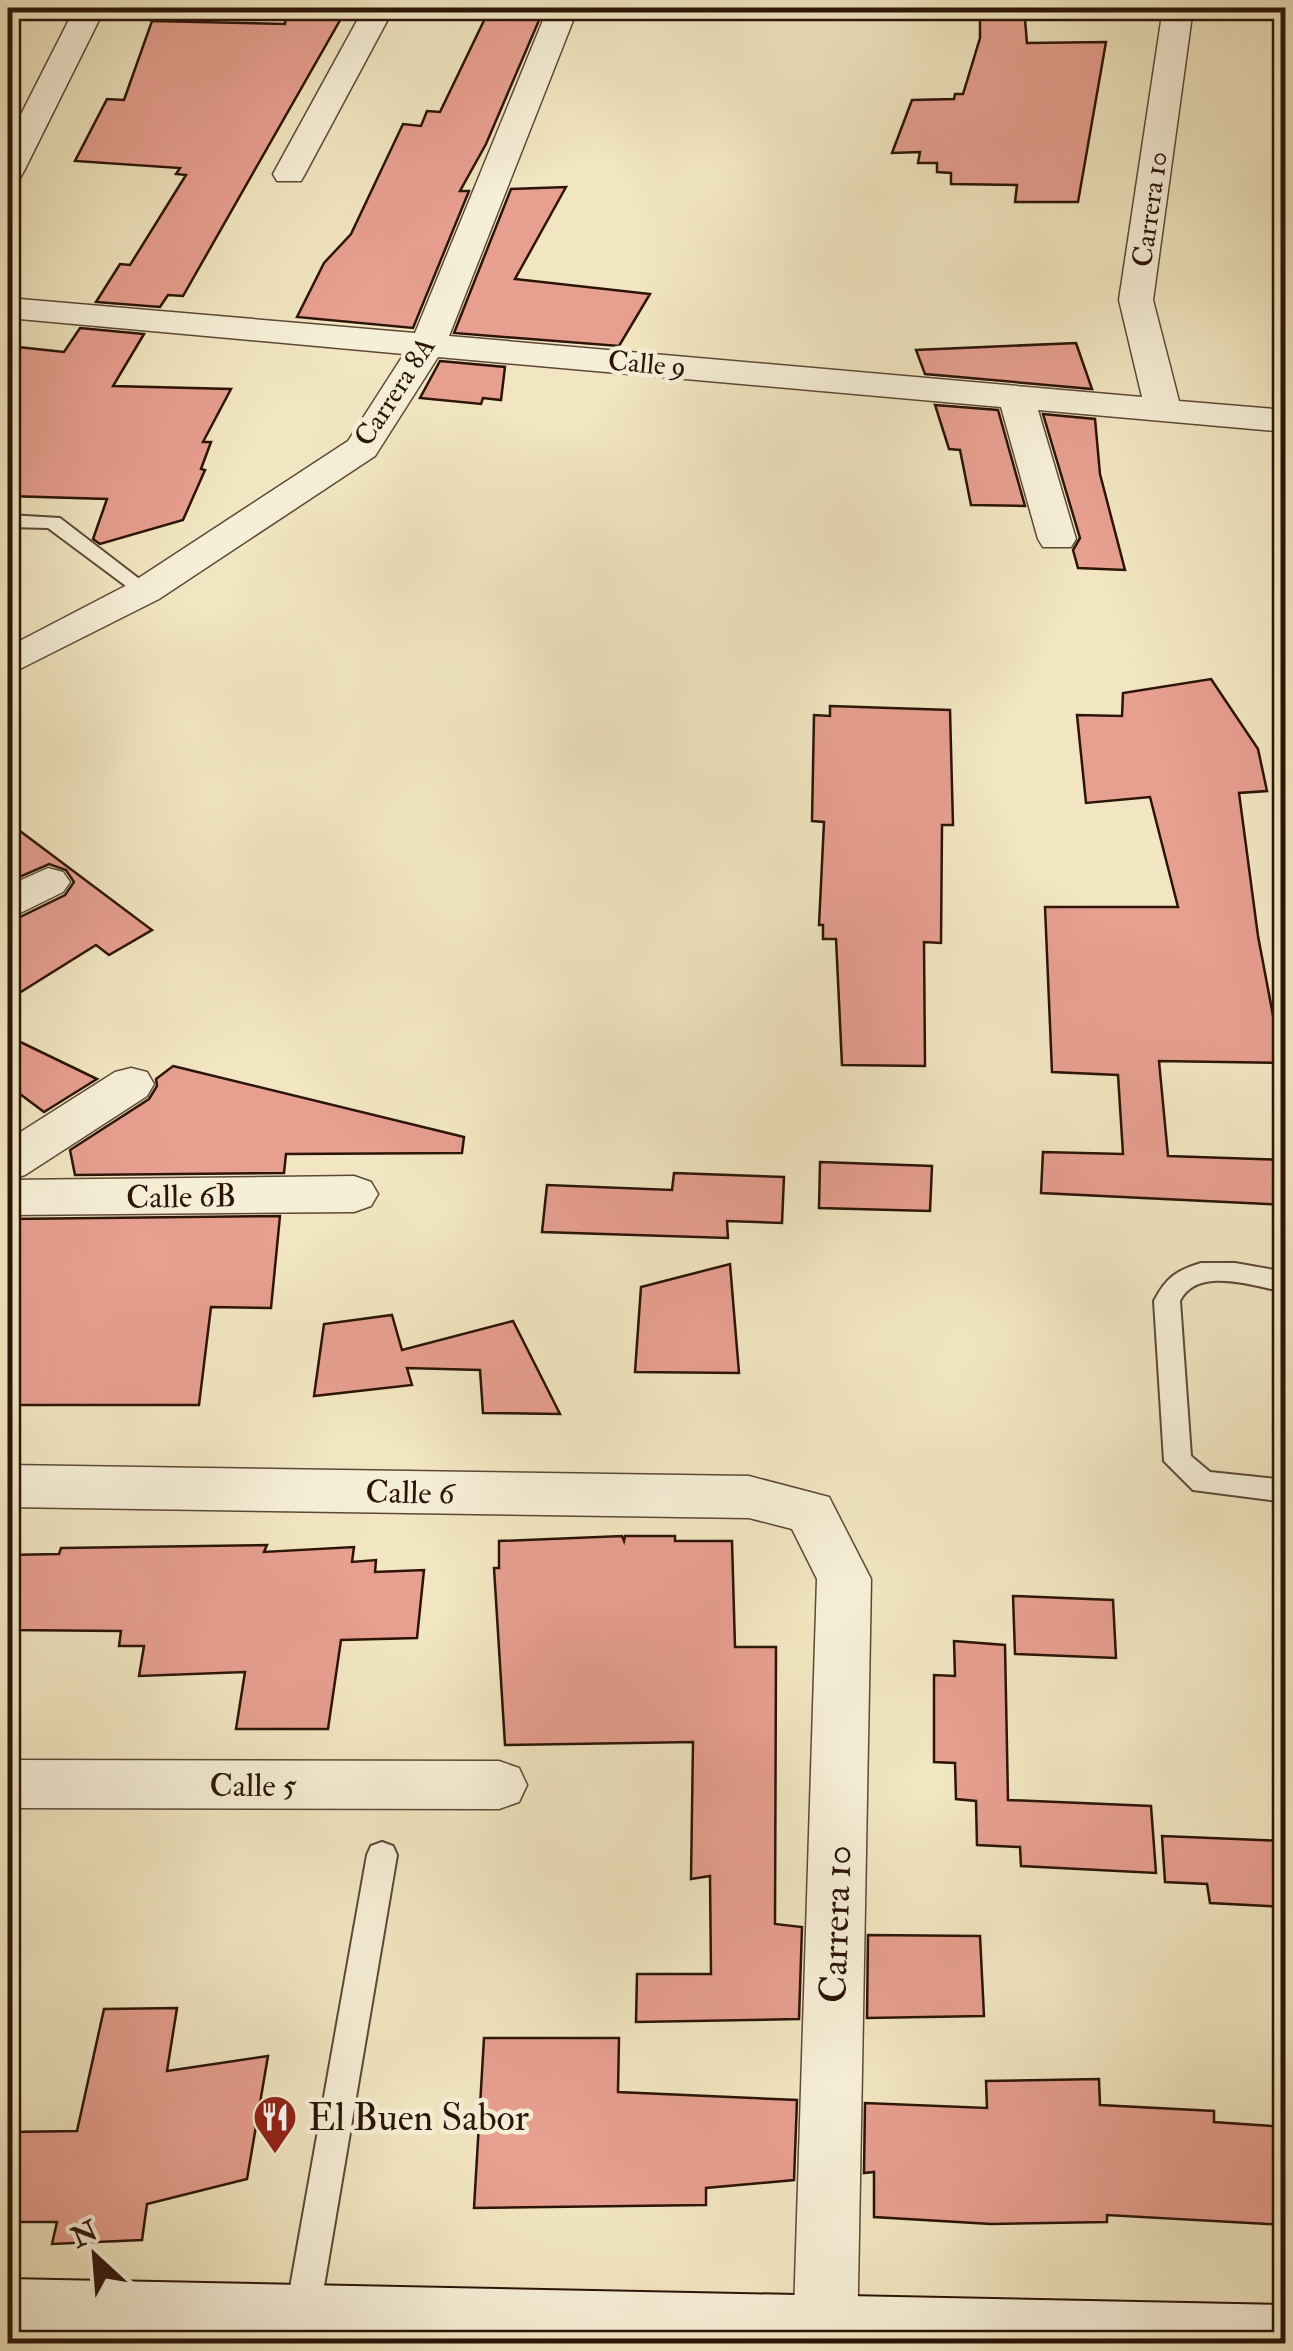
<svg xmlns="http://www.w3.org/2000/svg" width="1293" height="2351" viewBox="0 0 1293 2351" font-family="'IM FELL Double Pica',serif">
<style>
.building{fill:#e79f90;stroke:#2c1409;stroke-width:2.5}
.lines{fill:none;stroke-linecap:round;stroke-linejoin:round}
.lane-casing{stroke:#5d4837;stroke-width:4}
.street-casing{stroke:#5d4837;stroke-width:3}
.secondary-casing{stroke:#2c1409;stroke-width:4}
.lane{fill:#f6efd7;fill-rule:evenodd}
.street{fill:#f6efd7;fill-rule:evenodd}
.secondary{fill:#f6efd7;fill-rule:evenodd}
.labels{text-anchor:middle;stroke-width:9;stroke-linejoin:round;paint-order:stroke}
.far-street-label{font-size:28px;fill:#2c1409;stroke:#f6efd7}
.street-label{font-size:32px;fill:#2c1409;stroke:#f6efd7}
.near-street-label{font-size:38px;fill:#2c1409;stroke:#f6efd7}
.near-poi-label{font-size:38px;fill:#2c1409;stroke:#f6efd7;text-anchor:start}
</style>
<rect width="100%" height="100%" fill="#f1e6c1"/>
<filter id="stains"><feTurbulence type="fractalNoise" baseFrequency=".002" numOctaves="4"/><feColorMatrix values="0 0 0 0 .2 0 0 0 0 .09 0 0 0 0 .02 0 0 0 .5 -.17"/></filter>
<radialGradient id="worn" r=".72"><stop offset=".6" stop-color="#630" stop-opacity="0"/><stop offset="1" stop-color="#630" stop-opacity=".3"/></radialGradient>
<g class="building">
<polygon points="286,8 347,8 183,296 168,295 160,307 96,302 120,264 130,265 186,175 176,174 180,168 75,161 107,99 124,100 152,21 285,24"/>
<polygon points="490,8 543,11 486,144 460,191 469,191 413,328 297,317 324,263 351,234 403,124 421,126 427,111 440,112"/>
<polygon points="980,8 1024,8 1027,43 1106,42 1078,202 1015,202 1017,185 951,184 951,173 937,172 937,163 918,163 920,152 892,153 912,100 954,99 955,94 963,94 980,38"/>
<polygon points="566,187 515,279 650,294 619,346 454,333 511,189"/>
<polygon points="80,328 144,334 113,386 231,389 203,442 211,442 201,469 205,470 183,520 100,544 93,539 107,499 8,496 8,459 18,430 8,430 8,346 64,352"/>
<polygon points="1076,343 1092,389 925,374 916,350"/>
<polygon points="440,361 505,367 501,400 483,398 481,404 420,398"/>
<polygon points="935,405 998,410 1025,506 971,505 960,450 949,449"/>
<polygon points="1043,414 1095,419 1100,474 1125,570 1078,568 1073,550 1080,538"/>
<polygon points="1211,679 1258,749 1267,791 1239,793 1258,936 1282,1063 1159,1061 1168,1156 1286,1160 1286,1205 1041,1193 1043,1152 1123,1154 1118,1075 1052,1072 1045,907 1178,907 1150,797 1086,803 1077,715 1122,716 1123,693"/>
<polygon points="830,706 950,710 953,825 942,825 941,943 924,942 925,1066 842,1065 836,939 823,939 823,925 819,925 824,822 812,821 814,715 830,716"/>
<polygon points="8,822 152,930 109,955 96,945 8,1000 8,923 65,895 74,882 66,870 49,864 8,882"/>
<polygon points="8,1036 97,1079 44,1112 8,1085"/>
<polygon points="173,1066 464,1137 462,1153 286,1154 284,1173 75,1175 70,1150 149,1099 157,1086 156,1079"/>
<polygon points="820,1162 932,1166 930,1211 819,1208"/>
<polygon points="674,1173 784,1177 782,1223 727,1221 728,1238 542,1232 547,1185 672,1190"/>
<polygon points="280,1216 271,1308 211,1307 199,1405 8,1405 8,1219"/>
<polygon points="730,1264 739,1373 635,1372 641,1287"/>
<polygon points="392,1315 402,1350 513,1321 560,1414 483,1413 480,1370 407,1368 412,1385 314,1396 324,1324"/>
<polygon points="622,1536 624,1541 625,1536 675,1536 675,1541 732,1541 735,1647 776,1647 775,1924 802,1927 799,2019 636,2022 637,1974 711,1974 710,1876 691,1879 693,1742 505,1745 494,1568 499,1568 499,1541"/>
<polygon points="267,1545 264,1552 354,1547 352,1562 376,1560 375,1572 424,1570 417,1638 341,1640 328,1729 236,1729 245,1672 139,1676 144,1646 119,1646 121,1631 8,1630 8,1555 59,1554 61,1548"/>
<polygon points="1013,1596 1113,1600 1116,1658 1015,1654"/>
<polygon points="954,1641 1005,1645 1008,1800 1151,1806 1156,1873 1021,1866 1020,1847 977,1845 976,1801 956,1799 955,1763 934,1762 934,1675 955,1676"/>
<polygon points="1162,1836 1286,1841 1286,1907 1210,1903 1207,1884 1165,1882"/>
<polygon points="868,1935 980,1936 984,2016 867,2018"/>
<polygon points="177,2008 167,2071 268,2056 247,2179 147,2204 142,2240 52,2244 57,2222 8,2222 8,2132 77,2131 104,2009"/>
<polygon points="484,2038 619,2038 618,2092 797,2100 794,2180 706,2188 706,2205 474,2208"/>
<polygon points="1099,2079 1100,2105 1214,2111 1214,2122 1286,2127 1286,2225 1107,2215 1107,2222 991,2224 874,2217 874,2172 864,2173 865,2103 987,2108 986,2081"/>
</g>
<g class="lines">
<defs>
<g id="lane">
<polygon points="8,515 60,518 155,591 152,595 138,595 48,528 8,527"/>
<path d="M1201,1263H1235L1286,1272V1292C1255,1287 1198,1265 1180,1301L1191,1456L1210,1472L1286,1480V1502L1193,1490L1164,1461L1154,1301C1166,1278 1175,1271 1201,1263Z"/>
<polygon points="382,1842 393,1846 397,1855 319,2316 314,2328 302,2333 290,2328 285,2316 367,1855 371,1846"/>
</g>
<g id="street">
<polygon points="75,8 105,8 24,171 20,178 8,181 8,140"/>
<polygon points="364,8 394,8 305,174 301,181 277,181 273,174"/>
<polygon points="548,8 578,8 449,336 1142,397 1119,300 1163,8 1193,8 1153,300 1179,401 1286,410 1286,432 1038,410 1076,539 1071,547 1043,547 1038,539 1001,407 438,357 375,456 159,599 8,675 8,647 131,583 348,441 404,354 8,318 8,298 415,333"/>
<polygon points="48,868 63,872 70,882 63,892 8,919 8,886"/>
<polygon points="131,1068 147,1072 154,1084 147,1096 25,1175 8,1180 8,1140 115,1072"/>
<polygon points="354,1176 371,1182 378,1194 371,1206 354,1212 8,1215 8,1180"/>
<polygon points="8,1465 749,1476 829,1497 871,1579 857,2344 793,2344 817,1579 792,1529 749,1518 8,1507"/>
<polygon points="8,1760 499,1761 519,1768 527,1785 519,1802 499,1809 8,1808"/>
</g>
<polygon id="secondary" points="8,2279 1286,2305 1286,2344 8,2344"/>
</defs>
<use href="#lane" class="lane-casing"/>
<use href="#street" class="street-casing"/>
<use href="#secondary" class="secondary-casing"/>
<use href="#lane" class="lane"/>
<use href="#street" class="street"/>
<use href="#secondary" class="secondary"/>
</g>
<defs>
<symbol id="restaurant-pin" viewBox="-11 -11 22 30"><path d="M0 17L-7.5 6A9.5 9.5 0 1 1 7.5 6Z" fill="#8f2418" stroke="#f6efd7"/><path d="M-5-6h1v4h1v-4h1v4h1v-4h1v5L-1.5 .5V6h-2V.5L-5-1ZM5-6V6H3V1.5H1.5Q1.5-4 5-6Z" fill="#fff"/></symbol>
</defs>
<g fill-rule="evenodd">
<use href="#restaurant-pin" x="250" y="2092" width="50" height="68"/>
</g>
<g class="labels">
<g class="far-street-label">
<text transform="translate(1149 209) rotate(-82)" y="10">Carrera 10</text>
<text transform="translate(647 363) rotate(5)" y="10">Calle 9</text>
<text transform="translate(394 391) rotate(-57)" y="10">Carrera 8A</text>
</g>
<g class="street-label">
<text transform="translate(181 1196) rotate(-1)" y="11">Calle 6B</text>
<text transform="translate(410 1492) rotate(1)" y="11">Calle 6</text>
<text x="253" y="1796">Calle 5</text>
</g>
<g class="near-street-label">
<text transform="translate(835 1924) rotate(-88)" y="13">Carrera 10</text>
</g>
<g class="near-poi-label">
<text x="308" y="2130">El Buen Sabor</text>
</g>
</g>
<rect width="1293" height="2351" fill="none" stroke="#f1e6c1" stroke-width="40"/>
<rect x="10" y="10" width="1273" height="2331" fill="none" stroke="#2c1409" stroke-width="5"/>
<rect x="20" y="20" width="1253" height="2311" fill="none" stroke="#2c1409" stroke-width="2.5"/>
<g transform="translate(95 2256) rotate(334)" stroke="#f6efd7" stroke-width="8" paint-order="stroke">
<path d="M0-8L18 38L0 25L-18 38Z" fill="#2c1409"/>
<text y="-15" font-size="28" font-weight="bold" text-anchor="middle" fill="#2c1409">N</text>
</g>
<rect width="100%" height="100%" filter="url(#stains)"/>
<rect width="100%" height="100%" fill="url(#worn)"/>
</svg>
